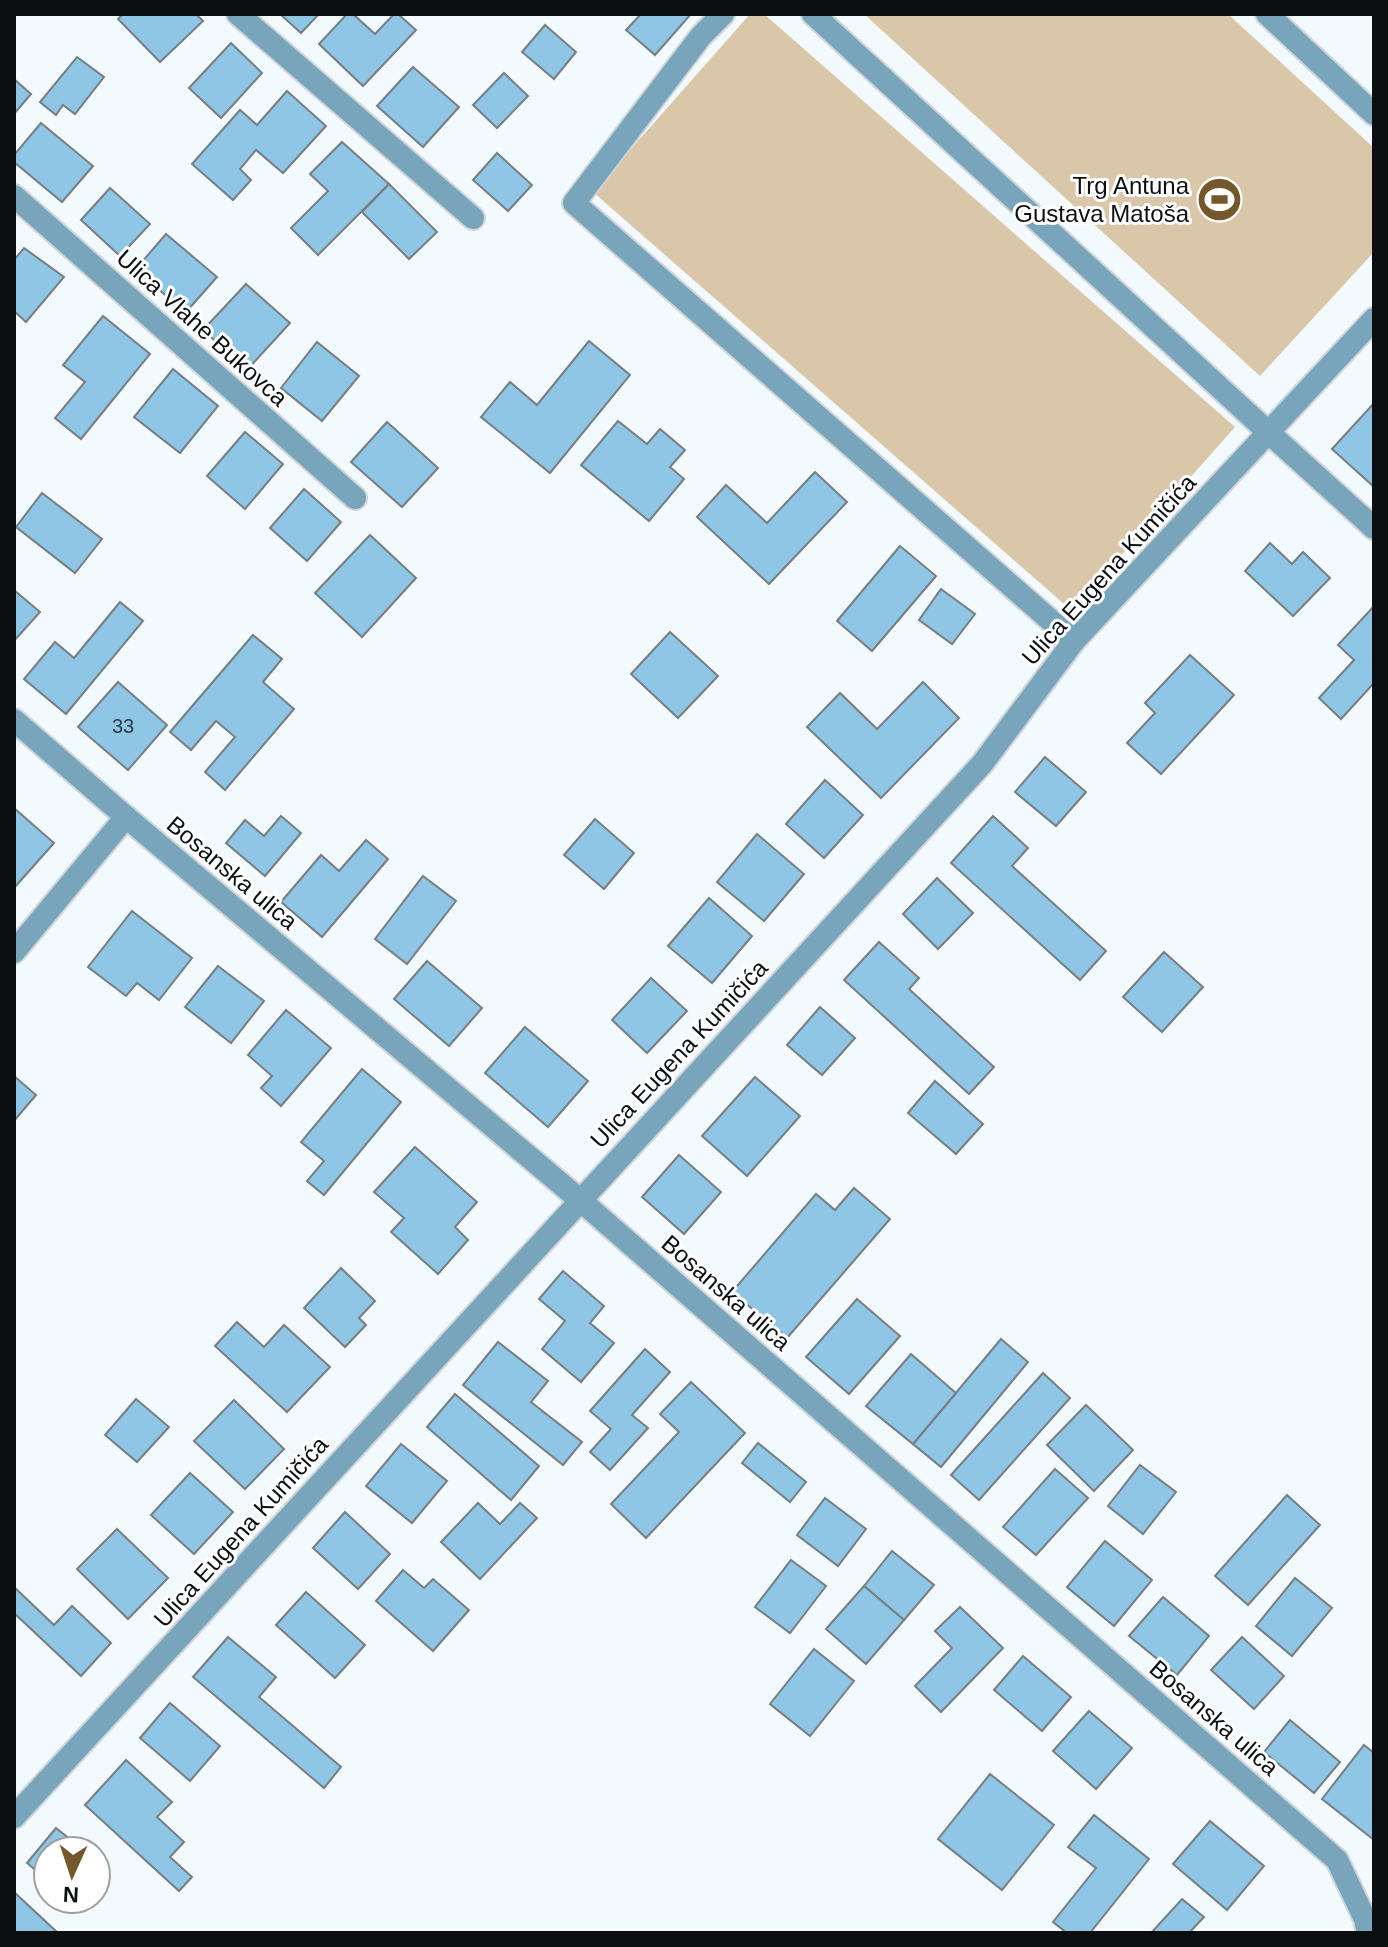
<svg xmlns="http://www.w3.org/2000/svg" width="1388" height="1947" viewBox="0 0 1388 1947" font-family="Arial,sans-serif">
<style>
.green{fill:#dac6a9}
.building{fill:#8fc6e5;stroke:#777e83;stroke-width:2}
.lines{fill:none;stroke-linecap:round;stroke-linejoin:round}
.minor-casing{stroke:#ced4d8;stroke-width:26}
.tertiary-casing{stroke:#ced4d8;stroke-width:26}
.minor{stroke:#78a4bc;stroke-width:22}
.tertiary{stroke:#78a4bc;stroke-width:22}
.labels{text-anchor:middle;stroke-width:6;stroke-linejoin:round;paint-order:stroke}
.number-label{font-size:20px;fill:#2d3d46}
.poi-label{font-size:24px;fill:#0c0f11;stroke:#fff;text-anchor:end}
.street-label{font-size:24px;fill:#0c0f11;stroke:#fff}
</style>
<rect width="100%" height="100%" fill="#f3fafe"/>
<g class="green">
<polygon points="750,14 764,14 1235,427 1072,611 593,192"/>
<polygon points="864,14 1228,14 1374,148 1374,252 1260,376"/>
</g>
<g class="building">
<polygon points="123,14 196,14 203,21 160,62 118,19"/>
<polygon points="280,14 319,14 301,33"/>
<polygon points="347,14 353,14 375,34 394,14 398,14 416,30 363,86 319,44"/>
<polygon points="641,14 691,14 655,55 626,30"/>
<polygon points="545,25 576,52 554,79 522,52"/>
<polygon points="231,43 262,73 221,118 189,88"/>
<polygon points="77,57 104,77 75,114 63,105 56,115 40,102"/>
<polygon points="413,67 459,107 423,147 377,106"/>
<polygon points="504,73 528,96 497,128 473,105"/>
<polygon points="14,79 31,94 14,114"/>
<polygon points="287,91 326,126 283,173 256,150 240,169 251,180 233,200 192,164 240,110 257,125"/>
<polygon points="41,123 93,166 62,202 14,162 14,155"/>
<polygon points="342,142 389,184 318,255 291,228 328,191 310,174"/>
<polygon points="497,153 532,185 508,211 473,180"/>
<polygon points="389,184 437,232 409,259 362,212"/>
<polygon points="110,188 150,224 120,256 81,220"/>
<polygon points="166,234 217,277 186,312 135,270"/>
<polygon points="24,248 64,277 26,322 14,311 14,260"/>
<polygon points="246,284 290,323 247,370 203,330"/>
<polygon points="103,316 150,354 81,439 55,418 85,382 63,365"/>
<polygon points="589,341 630,375 550,473 481,417 510,382 537,405"/>
<polygon points="317,342 359,376 322,421 281,388"/>
<polygon points="173,369 218,406 180,453 134,417"/>
<polygon points="1374,403 1374,487 1332,449"/>
<polygon points="618,421 647,444 660,429 685,450 670,467 684,479 649,521 581,465"/>
<polygon points="387,422 438,468 402,507 351,462"/>
<polygon points="245,432 283,464 245,509 207,476"/>
<polygon points="815,472 847,502 769,584 697,517 726,485 767,523"/>
<polygon points="304,489 341,522 307,561 270,528"/>
<polygon points="42,493 102,539 75,573 16,527"/>
<polygon points="370,535 416,578 362,637 315,593"/>
<polygon points="1270,543 1292,564 1303,552 1330,578 1293,616 1245,571"/>
<polygon points="900,546 936,576 872,651 837,621"/>
<polygon points="941,589 975,614 952,644 919,620"/>
<polygon points="14,590 40,612 14,641"/>
<polygon points="120,602 143,621 66,714 24,679 55,642 74,658"/>
<polygon points="1374,606 1374,683 1341,719 1319,698 1354,660 1338,645"/>
<polygon points="670,632 718,676 678,718 631,674"/>
<polygon points="253,635 282,659 263,682 294,709 225,790 205,772 235,737 216,721 191,750 170,732"/>
<polygon points="1190,655 1234,695 1161,774 1127,743 1155,713 1145,703"/>
<polygon points="118,682 167,725 128,770 78,727"/>
<polygon points="923,682 959,718 881,798 807,727 840,693 877,729"/>
<polygon points="1045,757 1086,792 1056,826 1015,792"/>
<polygon points="825,780 863,815 824,858 786,824"/>
<polygon points="14,808 54,843 14,888"/>
<polygon points="281,816 301,833 265,876 226,843 245,820 264,836"/>
<polygon points="993,816 1028,848 1012,866 1106,951 1080,980 951,863"/>
<polygon points="595,819 634,853 604,889 564,855"/>
<polygon points="757,834 804,874 764,921 717,882"/>
<polygon points="366,840 388,859 322,937 281,902 321,855 339,871"/>
<polygon points="423,876 456,901 407,964 375,939"/>
<polygon points="937,878 973,913 938,949 903,914"/>
<polygon points="709,898 752,936 712,983 668,946"/>
<polygon points="132,911 192,958 159,1000 137,983 126,996 88,967"/>
<polygon points="879,942 919,978 909,989 994,1067 969,1094 844,980"/>
<polygon points="1164,952 1203,987 1162,1032 1123,997"/>
<polygon points="427,961 482,1008 449,1046 394,999"/>
<polygon points="218,966 264,1001 231,1043 185,1007"/>
<polygon points="651,978 687,1011 647,1053 612,1020"/>
<polygon points="820,1007 855,1038 822,1075 787,1045"/>
<polygon points="286,1010 331,1048 281,1106 261,1088 272,1076 248,1055"/>
<polygon points="525,1027 588,1081 548,1127 485,1073"/>
<polygon points="362,1069 401,1102 324,1195 307,1181 324,1161 301,1142"/>
<polygon points="14,1076 36,1095 14,1121"/>
<polygon points="755,1077 800,1116 747,1176 702,1136"/>
<polygon points="935,1081 983,1124 956,1154 908,1113"/>
<polygon points="415,1147 477,1202 455,1227 468,1240 438,1274 391,1232 404,1218 374,1192"/>
<polygon points="679,1155 721,1192 684,1234 642,1197"/>
<polygon points="854,1188 890,1219 787,1338 732,1292 816,1194 835,1210"/>
<polygon points="341,1268 375,1301 359,1318 366,1325 345,1347 304,1308"/>
<polygon points="563,1271 604,1306 590,1323 614,1343 581,1382 542,1349 565,1321 539,1299"/>
<polygon points="857,1299 900,1336 849,1394 806,1357"/>
<polygon points="237,1322 264,1347 284,1325 330,1367 287,1412 215,1346"/>
<polygon points="1001,1339 1028,1362 941,1467 913,1444"/>
<polygon points="498,1342 548,1381 531,1402 582,1442 563,1465 463,1385"/>
<polygon points="645,1349 670,1372 632,1415 648,1428 610,1470 590,1452 611,1429 590,1411"/>
<polygon points="911,1354 956,1393 913,1444 866,1406"/>
<polygon points="1043,1373 1070,1398 979,1500 951,1475"/>
<polygon points="691,1382 745,1433 646,1538 611,1504 679,1432 660,1414"/>
<polygon points="455,1394 539,1466 511,1500 427,1427"/>
<polygon points="136,1399 169,1427 137,1462 105,1435"/>
<polygon points="234,1400 284,1449 245,1489 194,1441"/>
<polygon points="1086,1405 1133,1450 1094,1491 1047,1445"/>
<polygon points="758,1443 806,1482 790,1502 742,1463"/>
<polygon points="401,1444 447,1481 412,1523 366,1486"/>
<polygon points="1140,1465 1176,1492 1143,1534 1108,1506"/>
<polygon points="1055,1469 1088,1498 1036,1555 1003,1527"/>
<polygon points="190,1473 233,1512 194,1554 151,1515"/>
<polygon points="1287,1495 1320,1525 1248,1605 1215,1576"/>
<polygon points="825,1498 866,1529 838,1566 797,1535"/>
<polygon points="478,1503 500,1524 520,1503 537,1518 480,1579 441,1542"/>
<polygon points="345,1512 390,1554 358,1589 313,1548"/>
<polygon points="117,1529 168,1578 128,1619 77,1569"/>
<polygon points="1105,1541 1152,1580 1114,1626 1067,1587"/>
<polygon points="892,1551 934,1585 904,1620 864,1586"/>
<polygon points="791,1560 826,1586 790,1633 755,1607"/>
<polygon points="403,1570 424,1588 433,1579 469,1610 433,1651 376,1601"/>
<polygon points="1295,1578 1332,1608 1292,1656 1256,1626"/>
<polygon points="864,1586 904,1620 866,1664 826,1629"/>
<polygon points="14,1587 54,1625 72,1606 111,1643 81,1676 14,1613"/>
<polygon points="306,1592 365,1645 335,1678 276,1625"/>
<polygon points="1163,1597 1209,1636 1177,1675 1129,1636"/>
<polygon points="960,1607 1003,1648 941,1712 915,1686 952,1648 935,1631"/>
<polygon points="228,1637 276,1677 259,1697 341,1767 324,1788 193,1677"/>
<polygon points="1242,1637 1284,1676 1254,1709 1211,1670"/>
<polygon points="814,1649 854,1681 810,1736 770,1704"/>
<polygon points="1023,1656 1071,1697 1042,1731 994,1690"/>
<polygon points="170,1703 220,1746 190,1781 140,1738"/>
<polygon points="1089,1711 1132,1748 1096,1789 1053,1751"/>
<polygon points="1290,1720 1340,1762 1314,1793 1264,1752"/>
<polygon points="1364,1745 1374,1753 1374,1840 1322,1799"/>
<polygon points="126,1760 172,1802 157,1817 184,1842 170,1857 192,1877 179,1891 85,1805"/>
<polygon points="990,1774 1054,1825 1002,1890 938,1839"/>
<polygon points="1094,1815 1149,1859 1090,1933 1067,1933 1053,1922 1096,1868 1068,1847"/>
<polygon points="1210,1821 1264,1866 1227,1910 1173,1864"/>
<polygon points="56,1828 85,1851 48,1851 48,1881 27,1863"/>
<polygon points="14,1892 58,1933 14,1933"/>
<polygon points="1182,1899 1204,1917 1189,1933 1151,1933"/>
</g>
<g class="lines">
<defs>
<g id="minor">
<polyline points="238,14 473,218"/>
<polyline points="723,14 701,36 574,203 1074,641"/>
<polyline points="1267,14 1374,114"/>
<polyline points="14,196 355,498"/>
<polyline points="1268,432 1374,528"/>
<polyline points="14,720 126,817 580,1200 1337,1860 1365,1919 1368,1933"/>
<polyline points="14,952 126,817"/>
</g>
<g id="tertiary">
<polyline points="813,14 1268,432"/>
<polyline points="14,1817 982,764 1074,641 1374,319"/>
</g>
</defs>
<use href="#minor" class="minor-casing"/>
<use href="#tertiary" class="tertiary-casing"/>
<use href="#minor" class="minor"/>
<use href="#tertiary" class="tertiary"/>
</g>
<defs>
<symbol id="stadium-disc" viewBox="-11 -11 22 22"><circle r="9.5" fill="#74572a" stroke="#fff"/><path d="M0-5a6.5 5 0 1 0 0 10a6.5 5 0 1 0 0-10ZM-3.5-1.8h7v3.6h-7Z" fill="#fff"/></symbol>
</defs>
<g fill-rule="evenodd">
<use href="#stadium-disc" x="1194" y="174" width="51" height="51"/>
</g>
<g class="labels">
<g class="number-label">
<text x="123" y="733">33</text>
</g>
<g class="poi-label">
<text x="1189" y="194">Trg Antuna<tspan x="1189" dy="28">Gustava Matoša</tspan></text>
</g>
<g class="street-label">
<text transform="translate(202 328) rotate(42)" y="8">Ulica Vlahe Bukovca</text>
<text transform="translate(1109 570) rotate(-48)" y="8">Ulica Eugena Kumičića</text>
<text transform="translate(232 873) rotate(40)" y="8">Bosanska ulica</text>
<text transform="translate(679 1054) rotate(-47)" y="8">Ulica Eugena Kumičića</text>
<text transform="translate(726 1293) rotate(41)" y="8">Bosanska ulica</text>
<text transform="translate(241 1532) rotate(-48)" y="8">Ulica Eugena Kumičića</text>
<text transform="translate(1214 1718) rotate(41)" y="8">Bosanska ulica</text>
</g>
</g>
<rect width="1388" height="1947" fill="none" stroke="#0c0f11" stroke-width="32"/>
<g transform="translate(72 1875) rotate(183)"><circle r="38" fill="#ffffff" stroke="#9e9fa0" stroke-width="2"/>
<path d="M0-6L14 30L0 20L-14 30Z" fill="#74572a"/>
<text y="-12" font-size="22" font-weight="bold" text-anchor="middle" fill="#0c0f11">N</text>
</g>
</svg>
